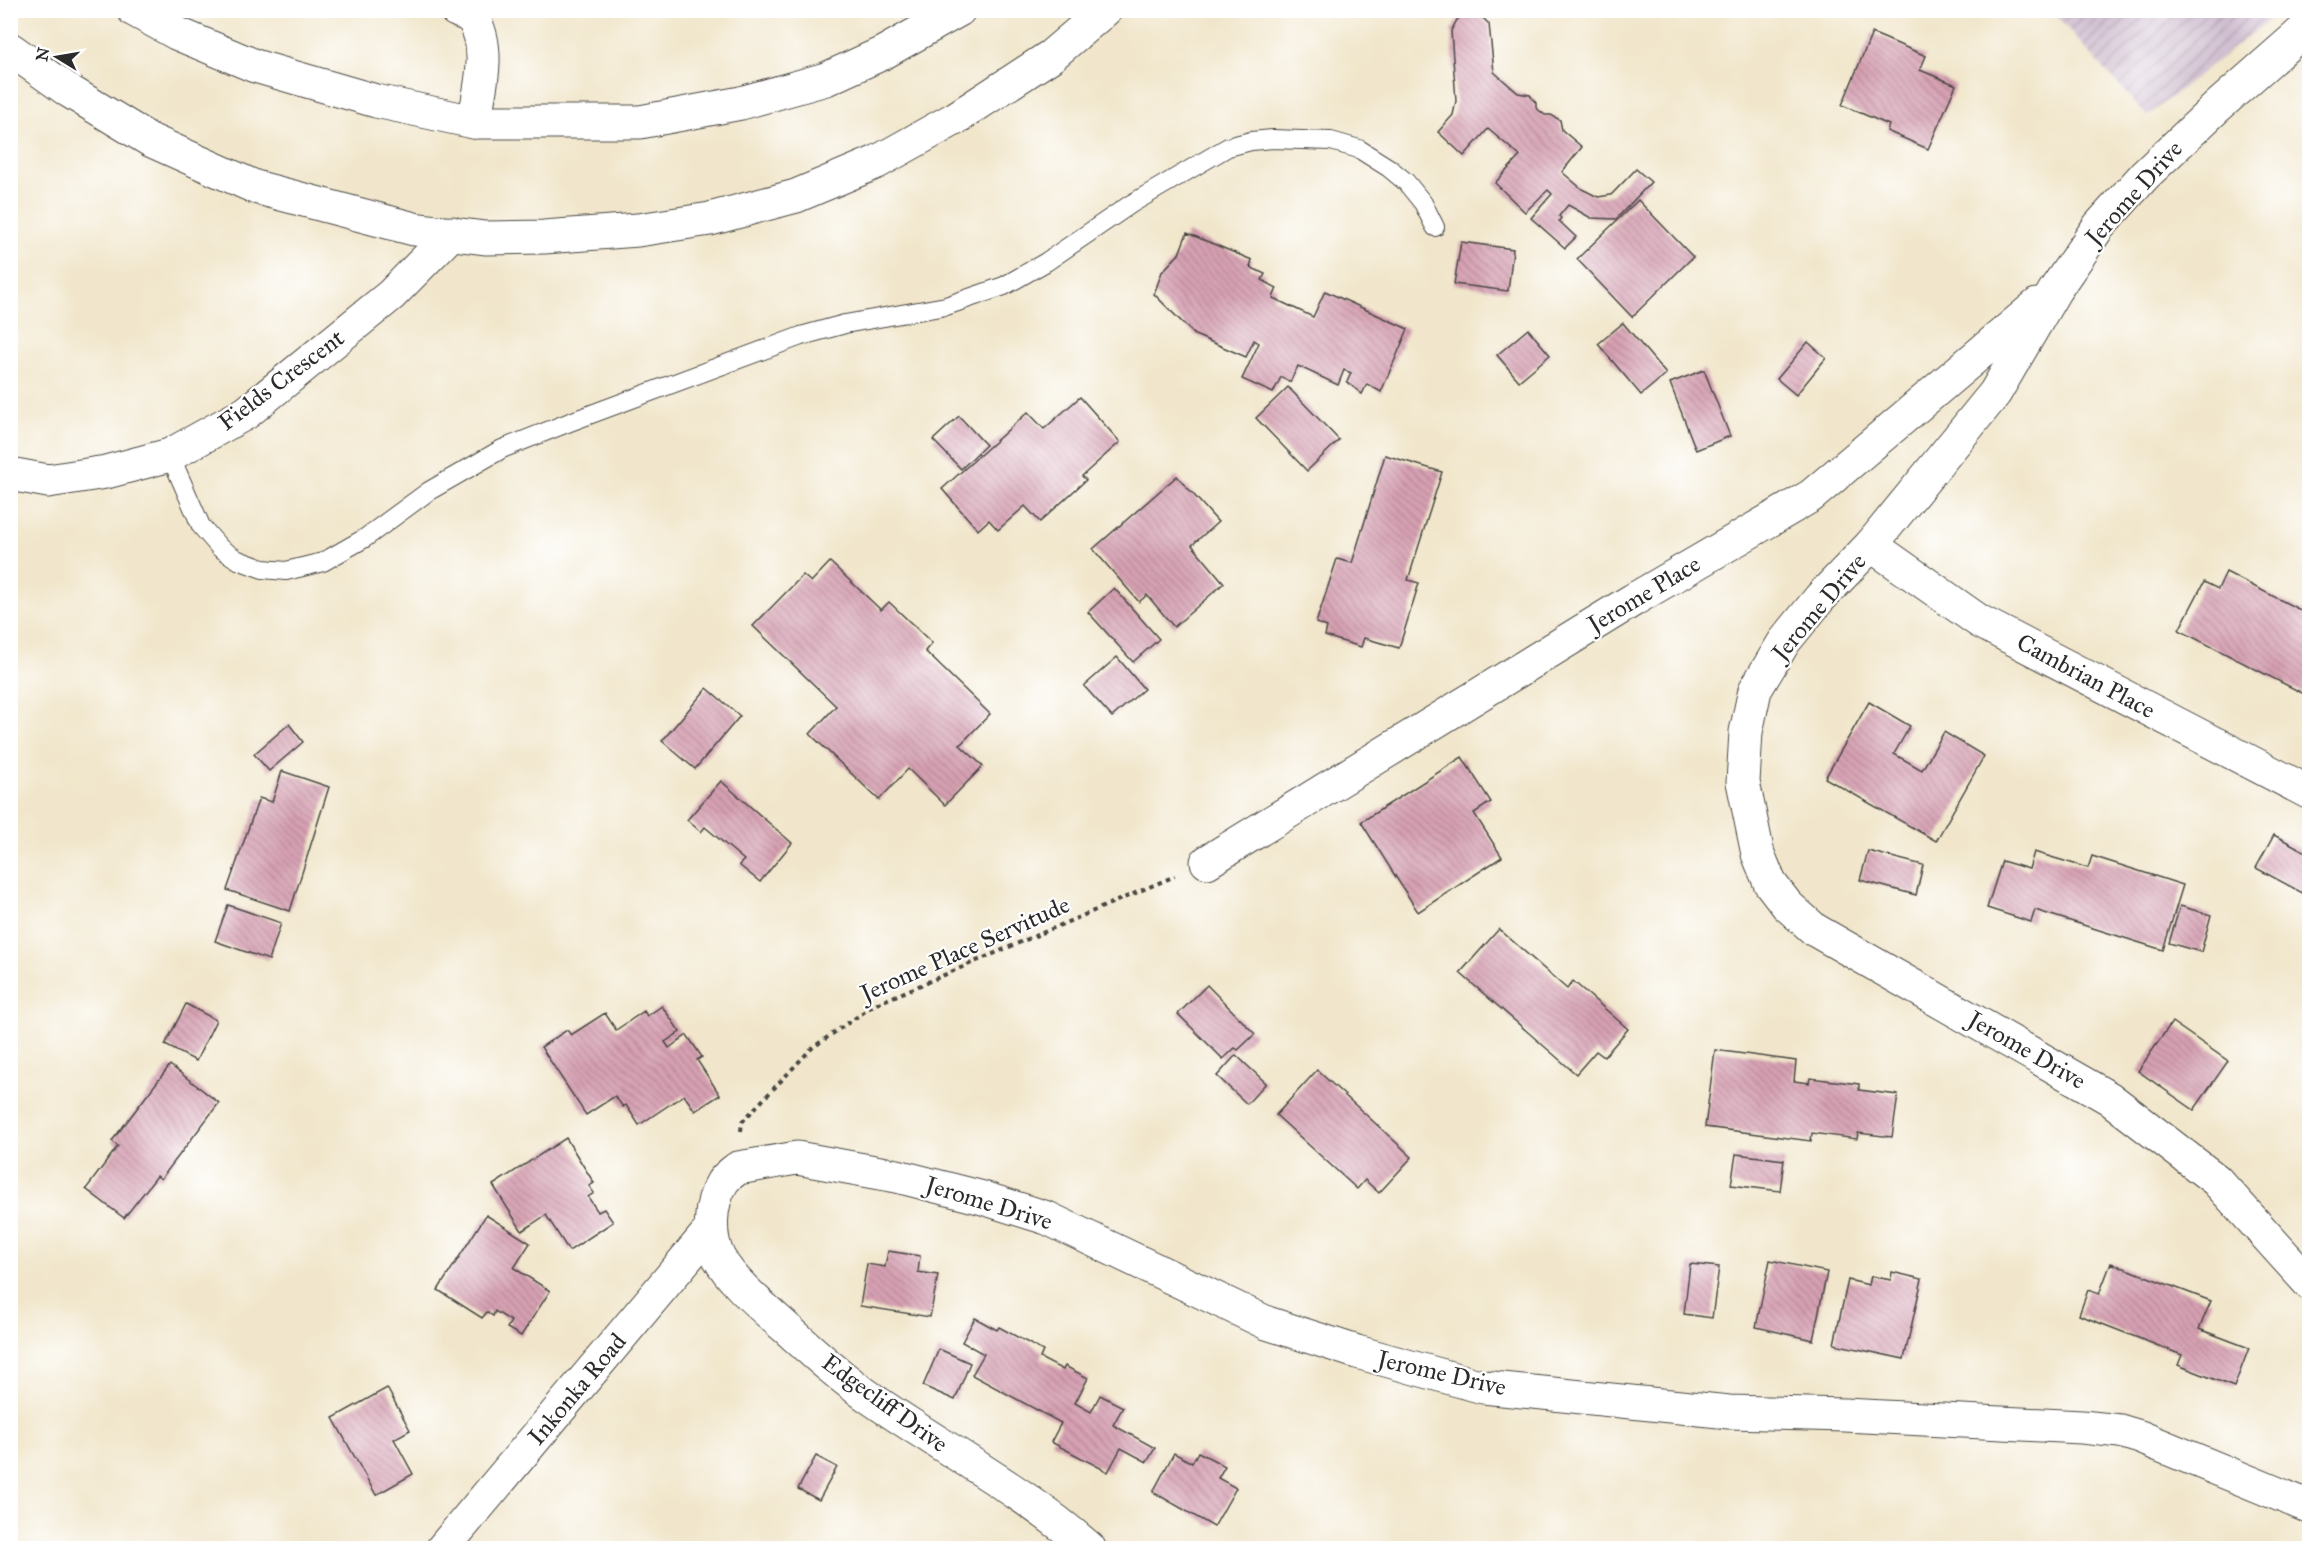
<svg xmlns="http://www.w3.org/2000/svg" width="2320" height="1559" viewBox="0 0 2320 1559" font-family="'IM FELL Great Primer',serif">
<style>
.industrial{fill:url(#industrial-furrows)}
.building{fill:url(#building-back-hatch)}
.lines{fill:none;stroke-linecap:round;stroke-linejoin:round}
.service-casing{stroke:#494743;stroke-width:20}
.minor-casing{stroke:#494743;stroke-width:35}
.motorway-casing{stroke:#494743;stroke-width:35}
.path{stroke:#494743;stroke-width:4;stroke-dasharray:4.5 4.5;stroke-linecap:butt}
.service{stroke:#fff;stroke-width:18}
.minor{stroke:#fff;stroke-width:33}
.motorway{stroke:#fff;stroke-width:33}
.labels{text-anchor:middle;stroke-width:4.5;stroke-linejoin:round;paint-order:stroke}
.street-label{font-size:24px;fill:#2b2b2b;stroke:#fff}
</style>
<defs>
<pattern id="industrial-furrows" width="10" height="10" patternUnits="userSpaceOnUse" patternTransform="scale(1.5)"><rect width="10" height="10" fill="#cfbdcf"/><path d="M-1 1l2-2M0 10L10 0M9 11l2-2" fill="none" stroke="#a89aa8"/></pattern>
<pattern id="building-back-hatch" width="6" height="6" patternUnits="userSpaceOnUse" patternTransform="scale(1.5)"><rect width="6" height="6" fill="#d7a1b3"/><path d="M-1 5l2 2M0 0l6 6M5-1l2 2" fill="none" stroke="#af8392"/></pattern>
</defs>
<rect width="100%" height="100%" fill="#fff"/>
<filter id="ink" filterUnits="userSpaceOnUse"><feTurbulence type="fractalNoise" baseFrequency=".0167" numOctaves="2"/><feDisplacementMap in="SourceGraphic" scale="12" xChannelSelector="R" yChannelSelector="G"/><feConvolveMatrix kernelMatrix="1 2 1 2 8 2 1 2 1" color-interpolation-filters="sRGB"/></filter>
<filter id="wash" filterUnits="userSpaceOnUse"><feTurbulence type="fractalNoise" baseFrequency=".008" numOctaves="4" result="noise"/><feDisplacementMap in="SourceGraphic" scale="24" xChannelSelector="R" yChannelSelector="G"/><feGaussianBlur stdDeviation="1.35" result="paint"/><feColorMatrix in="noise" values="0 0 0 0 0 0 0 0 0 0 0 0 0 0 0 0 0 1.4 0 .05"/><feComposite in="paint" operator="in"/></filter>
<g filter="url(#wash)">
<rect width="100%" height="100%" fill="#f1e6cb"/>
<polygon class="industrial" points="2052,11 2280,11 2147,116"/>
<g id="blocks">
<g class="building">
<polygon points="1470,14 1483,18 1489,24 1494,72 1518,93 1530,95 1536,103 1536,108 1545,115 1551,115 1560,120 1562,130 1582,147 1562,172 1582,189 1598,197 1611,195 1636,169 1651,182 1616,219 1591,218 1568,205 1559,216 1561,218 1559,221 1576,237 1565,248 1531,218 1552,194 1548,190 1525,212 1495,183 1520,156 1488,129 1464,156 1438,132 1453,115 1456,101 1451,31 1457,20 1462,15"/>
<polygon points="1872,33 1926,56 1920,70 1956,85 1928,149 1887,131 1889,125 1842,105"/>
<polygon points="1638,200 1693,257 1632,317 1577,259"/>
<polygon points="1187,233 1252,260 1250,267 1265,274 1262,280 1277,288 1273,298 1313,317 1325,291 1408,329 1381,392 1367,384 1362,394 1347,382 1351,373 1344,370 1338,385 1298,366 1290,382 1281,377 1273,393 1242,379 1259,343 1254,340 1246,357 1195,335 1154,294 1162,272 1179,254"/>
<polygon points="1461,242 1513,249 1508,291 1454,284"/>
<polygon points="1623,323 1666,374 1641,395 1598,344"/>
<polygon points="1528,329 1550,355 1519,381 1497,355"/>
<polygon points="1808,342 1826,358 1796,395 1777,379"/>
<polygon points="1704,370 1730,436 1696,450 1670,383"/>
<polygon points="1288,387 1339,440 1307,471 1256,418"/>
<polygon points="1080,397 1120,442 1082,476 1086,480 1040,522 1025,506 998,530 989,520 978,530 942,489 1028,412 1044,429"/>
<polygon points="959,416 986,445 961,469 933,440"/>
<polygon points="1385,455 1442,472 1408,580 1419,583 1399,648 1364,638 1361,647 1325,636 1327,627 1316,623 1337,559 1352,563"/>
<polygon points="1177,476 1218,522 1192,545 1224,583 1174,627 1147,595 1139,602 1093,549"/>
<polygon points="830,562 881,610 889,602 932,643 925,651 990,714 960,745 983,766 945,805 908,769 879,800 810,734 836,706 753,626 803,575 811,582"/>
<polygon points="2226,572 2310,615 2310,697 2179,630 2204,582 2218,589"/>
<polygon points="1114,588 1159,639 1133,662 1088,612"/>
<polygon points="1117,657 1144,689 1112,717 1084,686"/>
<polygon points="707,688 740,716 695,769 662,741"/>
<polygon points="1869,702 1910,726 1894,754 1922,770 1944,732 1984,756 1936,841 1825,778"/>
<polygon points="289,724 303,742 269,771 254,754"/>
<polygon points="1462,757 1491,802 1474,813 1502,857 1418,912 1361,822"/>
<polygon points="282,771 329,787 290,911 227,890 259,798 272,802"/>
<polygon points="721,781 792,843 760,882 739,865 744,860 705,827 701,832 687,820"/>
<polygon points="2274,835 2310,854 2310,897 2256,868"/>
<polygon points="1868,851 1923,865 1916,895 1860,880"/>
<polygon points="2034,852 2088,868 2092,856 2183,885 2163,950 2035,910 2031,922 1987,908 2002,861 2029,869"/>
<polygon points="228,905 281,923 269,960 215,941"/>
<polygon points="2180,906 2211,915 2201,952 2169,943"/>
<polygon points="1499,929 1567,989 1573,981 1628,1029 1604,1057 1596,1051 1576,1074 1460,973"/>
<polygon points="1207,985 1255,1034 1238,1050 1235,1048 1223,1059 1178,1014"/>
<polygon points="186,1004 216,1020 196,1061 165,1045"/>
<polygon points="662,1006 680,1032 665,1042 669,1048 687,1035 702,1057 697,1060 720,1095 695,1111 684,1095 639,1125 626,1105 623,1107 615,1096 586,1115 541,1047 567,1030 571,1035 605,1013 616,1030 644,1011 647,1016"/>
<polygon points="2172,1022 2228,1061 2194,1110 2138,1071"/>
<polygon points="1715,1050 1796,1061 1794,1081 1809,1083 1810,1078 1859,1084 1859,1090 1898,1095 1892,1137 1858,1133 1857,1139 1812,1133 1811,1141 1705,1127"/>
<polygon points="1236,1055 1266,1083 1247,1104 1217,1076"/>
<polygon points="170,1065 219,1103 161,1179 157,1176 124,1218 86,1189 118,1146 112,1141"/>
<polygon points="1317,1070 1412,1157 1379,1193 1365,1180 1357,1189 1276,1115"/>
<polygon points="566,1138 594,1183 589,1186 594,1193 588,1197 598,1212 604,1209 613,1222 569,1251 546,1215 522,1231 493,1185"/>
<polygon points="1736,1154 1784,1160 1780,1191 1731,1185"/>
<polygon points="486,1215 530,1243 514,1268 550,1291 521,1336 507,1328 511,1321 495,1311 493,1316 487,1312 482,1318 438,1290"/>
<polygon points="888,1251 920,1256 918,1272 938,1275 930,1317 860,1306 867,1264 885,1267"/>
<polygon points="1770,1260 1827,1272 1813,1340 1756,1327"/>
<polygon points="2111,1263 2211,1301 2199,1329 2249,1348 2234,1387 2178,1365 2182,1355 2079,1315 2088,1290 2099,1294"/>
<polygon points="1690,1264 1719,1267 1712,1318 1684,1314"/>
<polygon points="1892,1272 1922,1279 1904,1359 1834,1344 1848,1280 1869,1285 1871,1276 1891,1280"/>
<polygon points="975,1318 997,1330 999,1327 1043,1351 1040,1358 1063,1370 1065,1366 1088,1378 1075,1403 1091,1412 1100,1395 1123,1407 1113,1425 1155,1448 1147,1462 1121,1448 1108,1472 1051,1442 1061,1423 972,1375 984,1354 962,1342"/>
<polygon points="939,1349 970,1363 955,1400 923,1386"/>
<polygon points="387,1388 410,1430 394,1439 413,1474 376,1495 333,1418"/>
<polygon points="1198,1452 1225,1466 1218,1478 1236,1488 1214,1527 1153,1492 1174,1453 1192,1463"/>
<polygon points="816,1456 837,1467 819,1500 798,1489"/>
</g>
</g>
</g>
<g filter="url(#ink)">
<use href="#blocks" fill-opacity="0" stroke="#494743" stroke-width="1.5"/>
<g class="lines">
<defs>
<polyline id="service" points="170,455 201,526 220,548 238,560 263,569 286,571 323,562 365,538 429,491 502,449 570,422 801,336 845,324 946,306 1004,286 1046,262 1131,204 1228,147 1251,141 1273,139 1331,141 1359,149 1389,168 1406,182 1423,203 1435,227"/>
<g id="minor">
<path d="M456,10L472,17C492,47 480,89 474,122"/>
<polyline points="2310,25 2217,107 2145,175 2099,226 2055,290 1995,393 1871,545 1820,598 1784,642 1755,690 1746,732 1743,782 1758,854 1770,883 1787,905 1815,930 2109,1098 2216,1180 2310,1284"/>
<polyline points="10,474 48,481 106,472 170,455 246,413 391,295 452,233"/>
<polyline points="1871,545 1979,621 2310,793"/>
<polyline points="1207,862 1633,600 1811,496 2037,305"/>
<polyline points="443,1548 711,1229"/>
<path d="M1089,1548C1024,1491 944,1449 872,1399C841,1378 813,1352 785,1327C764,1308 733,1283 719,1258C708,1237 709,1204 722,1183C725,1177 733,1172 738,1168L797,1158L897,1176L983,1198L1047,1218L1267,1323L1357,1352L1483,1387L1729,1412L1845,1415L2082,1427L2120,1431L2140,1437L2310,1507"/>
</g>
<g id="motorway">
<polyline points="134,10 176,33 255,66 376,101 474,122 640,122 741,103 826,79 883,53 959,10"/>
<polyline points="10,49 69,91 150,140 255,187 414,229 485,238 544,237 638,230 710,219 796,196 877,162 956,118 1051,56 1105,10"/>
</g>
</defs>
<use href="#service" class="service-casing"/>
<use href="#minor" class="minor-casing"/>
<use href="#motorway" class="motorway-casing"/>
<polyline class="path" points="741,1131 742,1122 812,1048 874,1005 1175,876"/>
<use href="#service" class="service"/>
<use href="#minor" class="minor"/>
<use href="#motorway" class="motorway"/>
</g>
</g>
<g class="labels">
<g class="street-label">
<text transform="translate(2134 193) rotate(-48)" y="8">Jerome Drive</text>
<text transform="translate(281 380) rotate(-37)" y="8">Fields Crescent</text>
<text transform="translate(1644 594) rotate(-31)" y="8">Jerome Place</text>
<text transform="translate(1819 607) rotate(-50)" y="8">Jerome Drive</text>
<text transform="translate(2086 676) rotate(28)" y="8">Cambrian Place</text>
<text transform="translate(965 949) rotate(-24)" y="8">Jerome Place Servitude</text>
<text transform="translate(2027 1050) rotate(30)" y="8">Jerome Drive</text>
<text transform="translate(989 1203) rotate(17)" y="8">Jerome Drive</text>
<text transform="translate(1442 1373) rotate(13)" y="8">Jerome Drive</text>
<text transform="translate(577 1389) rotate(-50)" y="8">Inkonka Road</text>
<text transform="translate(885 1403) rotate(36)" y="8">Edgecliff Drive</text>
</g>
</g>
<rect width="2320" height="1559" fill="none" stroke="#fff" stroke-width="36"/>
<g transform="translate(57 57) rotate(281)" stroke="#ffffff" stroke-width="4.5" paint-order="stroke">
<path d="M0-4.5L10 22L0 15L-10 22Z" fill="#2b2b2b"/>
<text y="-9" font-size="16" font-weight="bold" text-anchor="middle" fill="#2b2b2b">N</text>
</g>
</svg>
